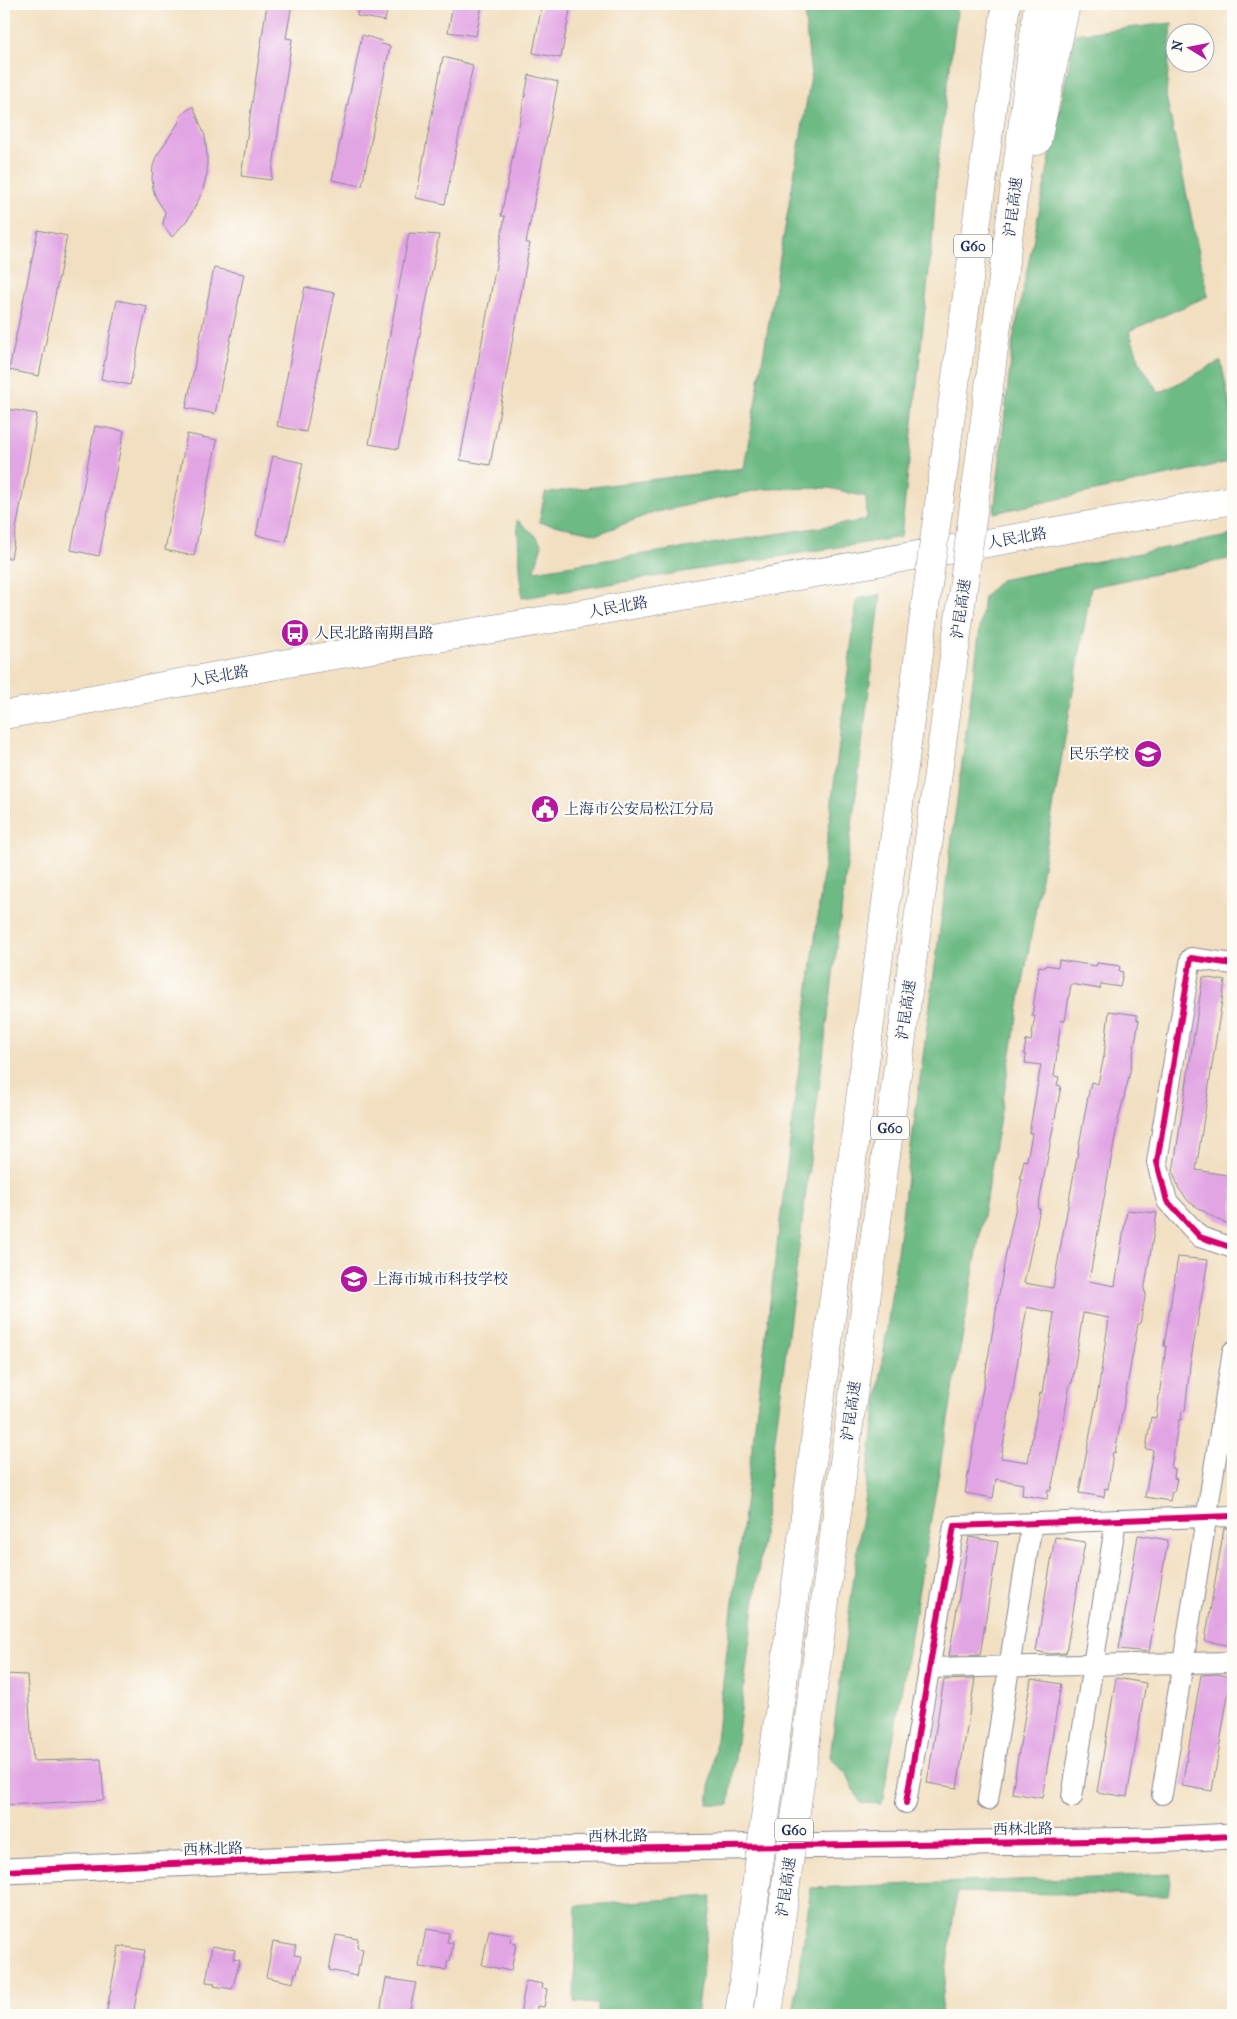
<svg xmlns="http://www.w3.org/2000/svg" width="1237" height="2019" viewBox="0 0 1237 2019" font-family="'IM FELL French Canon','Noto Serif SC',serif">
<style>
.forest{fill:#6dba84;stroke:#447471}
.building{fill:#e2a5e4;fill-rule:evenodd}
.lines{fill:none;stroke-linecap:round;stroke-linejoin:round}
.minor-casing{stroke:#868790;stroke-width:22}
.tertiary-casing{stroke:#868790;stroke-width:27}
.secondary-casing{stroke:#868790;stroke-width:29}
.motorway-casing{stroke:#868790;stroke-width:29}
.minor{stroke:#fff;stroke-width:20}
.tertiary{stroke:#fff;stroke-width:25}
.secondary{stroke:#fff;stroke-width:28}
.motorway{stroke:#fff;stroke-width:28}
.motorway-bridge-casing{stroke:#868790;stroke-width:29;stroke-linecap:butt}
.motorway-bridge{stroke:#fff;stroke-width:28}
.cycleway-casing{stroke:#fdfcf7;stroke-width:9}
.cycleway{stroke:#d6006c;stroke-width:6}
.labels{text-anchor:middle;stroke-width:4.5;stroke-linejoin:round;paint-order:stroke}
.shield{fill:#fdfcf7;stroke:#5f6c8c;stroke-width:1}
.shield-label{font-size:14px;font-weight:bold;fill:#1b2f5e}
.street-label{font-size:15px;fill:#1b2f5e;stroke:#fdfcf7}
.poi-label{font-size:15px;fill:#1b2f5e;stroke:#fdfcf7;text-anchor:start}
</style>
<rect width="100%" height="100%" fill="#fdfcf7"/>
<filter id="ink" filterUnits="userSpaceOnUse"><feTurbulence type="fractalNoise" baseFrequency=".02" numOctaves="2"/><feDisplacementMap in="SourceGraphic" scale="10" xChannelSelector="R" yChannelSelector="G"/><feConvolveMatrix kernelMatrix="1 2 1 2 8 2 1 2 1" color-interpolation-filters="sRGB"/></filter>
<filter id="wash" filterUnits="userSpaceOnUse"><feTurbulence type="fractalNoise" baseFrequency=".0096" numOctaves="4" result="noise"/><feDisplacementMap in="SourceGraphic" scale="20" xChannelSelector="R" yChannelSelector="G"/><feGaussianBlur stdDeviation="1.12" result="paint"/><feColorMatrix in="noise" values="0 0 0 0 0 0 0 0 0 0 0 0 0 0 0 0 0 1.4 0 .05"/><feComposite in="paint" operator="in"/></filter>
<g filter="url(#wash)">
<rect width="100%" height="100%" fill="#f2dfc1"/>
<g class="forest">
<polygon points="810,4 958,4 937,168 933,232 901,537 522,598 517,520 535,535 542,545 534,571 867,520 866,497 830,488 763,489 652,513 598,534 539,522 545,493 744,468 811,76 805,18"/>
<polygon points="1172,23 1166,96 1208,296 1129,331 1141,365 1159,393 1221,361 1233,421 1233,461 994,513 1013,340 1075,34"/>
<polygon points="1233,535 1233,558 1091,587 882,1804 860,1803 848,1776 830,1757 984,597 1000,580"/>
<polygon points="881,594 729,1805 708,1804 857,599"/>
<polygon points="1171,1874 1168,1896 957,1892 940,2015 793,2015 811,1888"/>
<polygon points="712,1896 696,2015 597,2015 597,2004 574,2002 576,1906"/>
</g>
<g id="blocks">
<g class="building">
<polygon points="267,4 292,4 286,38 292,39 271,180 241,176"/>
<polygon points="359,4 388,4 385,21 357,16"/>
<polygon points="453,4 482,4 476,36 448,32"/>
<polygon points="542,4 571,4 561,58 533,53"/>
<polygon points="362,35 382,41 381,44 390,46 362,186 332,180"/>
<polygon points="443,57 473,65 445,204 416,198"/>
<polygon points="529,75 558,82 526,243 530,243 490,465 460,460 505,216 501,216"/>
<polygon points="193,106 205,136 207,155 207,174 202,193 189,218 172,237 163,224 165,212 156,198 153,189 152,178 153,166 156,157 179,122 180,116"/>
<polygon points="38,230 67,236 39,376 9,370"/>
<polygon points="409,233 439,235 398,449 369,444"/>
<polygon points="214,268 244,274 215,414 186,408"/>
<polygon points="305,287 335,293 306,432 277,426"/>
<polygon points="117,300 147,306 130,385 101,379"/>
<polygon points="8,409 37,414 11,558 4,558 4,434"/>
<polygon points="95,426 124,431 99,556 71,550"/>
<polygon points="187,434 217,440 194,556 165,550"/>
<polygon points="273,456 303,463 286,542 256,535"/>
<path d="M1059,960L1090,965L1096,966L1097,963L1120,966L1119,971L1123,972L1120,987L1101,984L1100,989L1071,984L1065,1021L1061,1020L1054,1076L1059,1077L1057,1085L1061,1086L1038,1209H1040L1024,1283L1053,1288L1089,1091L1091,1082L1098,1084L1104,1056L1109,1011L1137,1015V1020H1139L1129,1077L1118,1121L1089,1281L1115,1286L1127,1210L1157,1213L1144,1292H1146L1140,1324H1138L1115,1453L1113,1452L1108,1489L1105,1488L1104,1497L1079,1493L1098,1392L1109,1318L1083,1313L1072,1383H1070L1058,1456L1051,1490H1048L1047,1499L1022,1495L1023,1484L996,1479L993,1498L965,1493L1006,1253L1022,1179H1020L1024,1160L1027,1161L1032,1133H1029L1041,1065L1025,1063L1026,1055L1024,1054L1026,1040L1031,1041L1035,1016H1032L1039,966L1045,967L1046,965L1058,967ZM1027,1307L1054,1313L1042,1393H1040L1028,1462L1001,1458Z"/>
<polygon points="1203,977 1225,981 1196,1170 1233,1176 1233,1226 1218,1220 1189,1202 1179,1189 1173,1172"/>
<polygon points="1178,1257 1208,1260 1190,1365 1185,1411 1182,1411 1181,1420 1179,1419 1171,1468 1175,1469 1174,1478 1177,1479 1174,1492 1172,1492 1170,1501 1145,1497 1153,1450 1146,1449 1151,1417 1156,1418 1166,1346 1164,1346"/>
<polygon points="1224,1528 1233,1528 1233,1646 1205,1641"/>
<polygon points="1138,1535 1168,1540 1149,1652 1119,1649"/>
<polygon points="969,1537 998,1542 980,1655 949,1656"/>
<polygon points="1055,1537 1085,1542 1066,1653 1050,1654 1036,1651"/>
<polygon points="4,1674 27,1675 33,1761 101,1759 104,1800 4,1805"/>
<polygon points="1217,1674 1231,1677 1212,1791 1182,1786 1201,1675"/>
<polygon points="1116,1678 1146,1683 1127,1797 1097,1792"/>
<polygon points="975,1679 957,1788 927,1783 944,1680"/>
<polygon points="1031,1679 1061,1684 1042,1798 1012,1793"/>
<polygon points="426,1929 449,1933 447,1942 453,1943 450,1961 448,1960 446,1970 419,1967"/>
<polygon points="489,1930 512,1934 510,1942 516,1944 511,1971 482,1965"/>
<polygon points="336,1935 358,1939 357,1948 363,1949 360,1966 358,1966 356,1976 329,1970"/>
<polygon points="273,1942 296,1946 294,1955 301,1956 297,1973 295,1973 293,1983 266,1977"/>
<polygon points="119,1946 145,1950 133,2015 106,2015"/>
<polygon points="212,1946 235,1950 233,1959 240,1960 232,1989 214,1986 215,1983 206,1982"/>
<polygon points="386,1978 416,1983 410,2009 408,2009 407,2015 380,2013"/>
<polygon points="526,1981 543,1984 542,1988 547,1989 544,2007 537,2006 536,2015 520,2015"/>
</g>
</g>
</g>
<g filter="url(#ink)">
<use href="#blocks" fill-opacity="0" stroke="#868790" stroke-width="1"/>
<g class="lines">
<defs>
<g id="minor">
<polyline points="1233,964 1191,958 1157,1162 1167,1201 1200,1237 1233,1248"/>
<polyline points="928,1668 1233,1662"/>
<polyline points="1162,1794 1233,1351"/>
<polyline points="1072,1797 1116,1520"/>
<polyline points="988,1800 1032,1523"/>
<polyline points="906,1803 954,1526 1233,1516"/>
</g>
<polyline id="tertiary" points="4,1871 487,1851 1154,1840 1233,1836"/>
<polyline id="secondary" points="4,715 299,661 529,623 1233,500"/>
<g id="motorway">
<polyline points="1037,141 1066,4"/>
<polyline points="941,489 1006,4"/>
<polyline points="976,489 1038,4"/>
<polyline points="788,1645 924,615"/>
<polyline points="819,1645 960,612"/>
</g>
</defs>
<use href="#minor" class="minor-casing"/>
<use href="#tertiary" class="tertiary-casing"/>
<use href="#secondary" class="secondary-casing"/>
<use href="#motorway" class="motorway-casing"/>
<use href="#minor" class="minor"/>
<use href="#tertiary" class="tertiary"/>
<use href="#secondary" class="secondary"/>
<use href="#motorway" class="motorway"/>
<defs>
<g id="motorway-bridge">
<polyline points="960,612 976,489"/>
<polyline points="924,615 941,489"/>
<polyline points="739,2015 788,1645"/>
<polyline points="768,2015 819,1645"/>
</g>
</defs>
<use href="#motorway-bridge" class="motorway-bridge-casing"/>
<use href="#motorway-bridge" class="motorway-bridge"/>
<defs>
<g id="cycleway">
<polyline points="1233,964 1191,958 1157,1162 1167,1201 1200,1237 1233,1248"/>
<polyline points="906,1803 954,1526 1233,1516"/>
<polyline points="4,1871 487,1851 1154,1840 1233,1836"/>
</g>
</defs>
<use href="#cycleway" class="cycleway-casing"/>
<use href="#cycleway" class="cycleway"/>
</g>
</g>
<defs>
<symbol id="bus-disc" viewBox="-11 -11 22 22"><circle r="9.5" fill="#b5179e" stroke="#fdfcf7"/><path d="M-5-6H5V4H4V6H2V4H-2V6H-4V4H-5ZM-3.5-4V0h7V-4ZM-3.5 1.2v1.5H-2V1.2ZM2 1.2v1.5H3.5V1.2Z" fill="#fff"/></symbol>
<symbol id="school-disc" viewBox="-11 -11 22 22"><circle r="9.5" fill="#b5179e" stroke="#fdfcf7"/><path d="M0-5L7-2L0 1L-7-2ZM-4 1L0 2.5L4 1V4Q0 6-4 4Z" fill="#fff"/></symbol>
<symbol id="civic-disc" viewBox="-11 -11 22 22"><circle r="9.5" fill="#b5179e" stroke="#fdfcf7"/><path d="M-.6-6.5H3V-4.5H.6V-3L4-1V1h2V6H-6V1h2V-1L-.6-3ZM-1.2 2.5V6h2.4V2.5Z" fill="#fff"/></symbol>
</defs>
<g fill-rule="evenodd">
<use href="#bus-disc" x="279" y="617" width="32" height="32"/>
<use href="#school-disc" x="1132" y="738" width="32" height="32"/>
<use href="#civic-disc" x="529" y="793" width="32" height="32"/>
<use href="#school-disc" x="338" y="1263" width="32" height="32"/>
</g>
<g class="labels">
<g class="shield">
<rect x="954" y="234.5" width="38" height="23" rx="4"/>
<rect x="871" y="1116.5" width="38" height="23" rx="4"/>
<rect x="775" y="1818.5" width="38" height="23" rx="4"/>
</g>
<g class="shield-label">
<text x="973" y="251">G60</text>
<text x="890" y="1133">G60</text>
<text x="794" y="1835">G60</text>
</g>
<g class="street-label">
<text transform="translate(1013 207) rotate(-83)" y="5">沪昆高速</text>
<text transform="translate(1017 538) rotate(-10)" y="5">人民北路</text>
<text transform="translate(618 607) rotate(-10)" y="5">人民北路</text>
<text transform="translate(961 609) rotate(-82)" y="5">沪昆高速</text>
<text transform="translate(219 676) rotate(-10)" y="5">人民北路</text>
<text transform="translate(906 1010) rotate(-82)" y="5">沪昆高速</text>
<text transform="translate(851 1411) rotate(-82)" y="5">沪昆高速</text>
<text transform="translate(1023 1829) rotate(-1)" y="5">西林北路</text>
<text transform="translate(618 1836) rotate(-1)" y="5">西林北路</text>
<text transform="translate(213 1849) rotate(-2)" y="5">西林北路</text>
<text transform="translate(786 1887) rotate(-82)" y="5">沪昆高速</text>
</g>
<g class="poi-label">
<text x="314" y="638">人民北路南期昌路</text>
<text x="1129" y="759" text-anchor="end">民乐学校</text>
<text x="564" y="814">上海市公安局松江分局</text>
<text x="373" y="1284">上海市城市科技学校</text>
</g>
</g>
<rect width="1237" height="2019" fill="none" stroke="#fdfcf7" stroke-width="20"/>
<g transform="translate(1190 48) rotate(280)"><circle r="24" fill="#fdfcf7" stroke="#a3aaba"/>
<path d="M0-4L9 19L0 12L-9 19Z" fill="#b5179e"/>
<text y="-8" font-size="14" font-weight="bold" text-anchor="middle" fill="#1b2f5e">N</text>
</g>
</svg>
